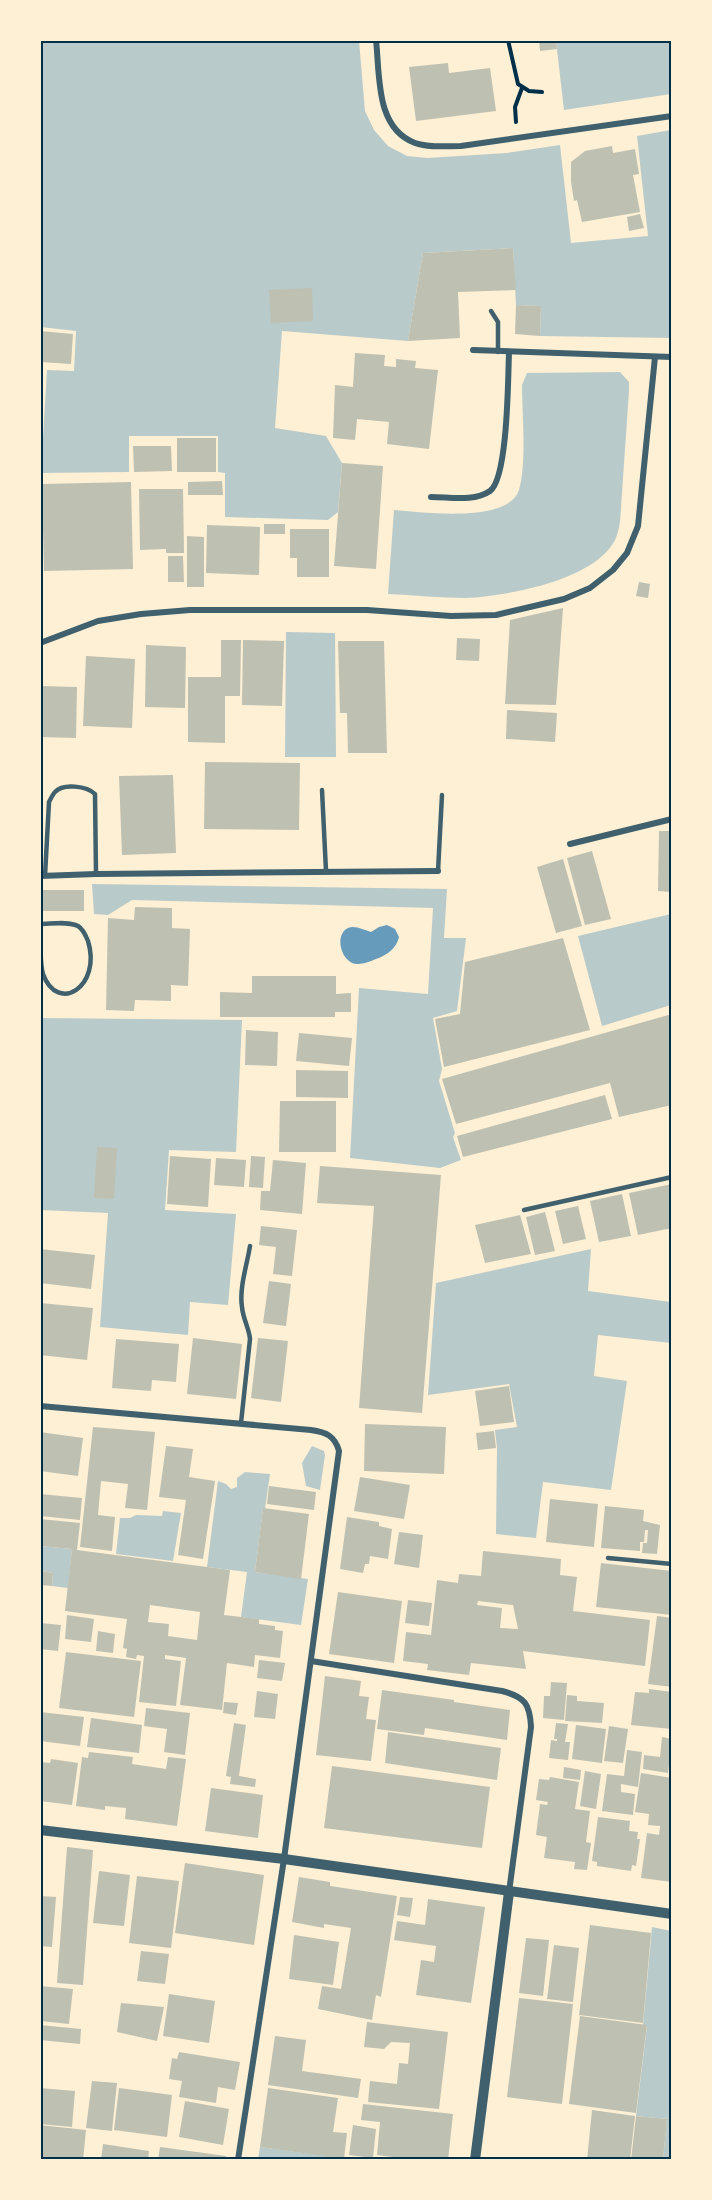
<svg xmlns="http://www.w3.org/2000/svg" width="712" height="2200" viewBox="0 0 712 2200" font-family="'DM Sans',sans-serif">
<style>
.green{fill:#b9caca}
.water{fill:#669bbc}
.building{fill:#bec0b2;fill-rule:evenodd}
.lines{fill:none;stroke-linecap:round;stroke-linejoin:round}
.path{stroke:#003049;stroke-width:4}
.service{stroke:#3f606c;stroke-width:4.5}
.minor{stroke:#3f606c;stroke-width:6}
.tertiary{stroke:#3f606c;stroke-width:10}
.neatline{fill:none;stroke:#003049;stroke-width:2}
</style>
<rect width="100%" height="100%" fill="#fdf0d5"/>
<g class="green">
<polygon points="40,41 359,41 365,111 374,130 388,146 407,156 427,158 507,153 560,145 571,243 648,236 637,136 671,130 671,338 540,336 541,306 516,305 513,248 423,253 408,341 282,331 275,428 326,436 342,463 338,512 328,520 225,517 225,473 218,472 218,436 129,436 129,472 41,473 47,370 74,371 76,331 41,327"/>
<polygon points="556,41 671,41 671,94 564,110"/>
<path d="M620,372L629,382V391L620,522C619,527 618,534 615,540C595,580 508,596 466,598C441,598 414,595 388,594L394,510C421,512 508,524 519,490C527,462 522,415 522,385L527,373Z"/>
<polygon points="286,632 335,633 336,757 285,757"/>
<polygon points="92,884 447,889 444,938 466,938 457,1011 433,1018 442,1069 439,1081 455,1133 453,1137 461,1160 440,1168 350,1158 359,988 428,994 433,908 132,900 108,915 94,914"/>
<polygon points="671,914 671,1005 602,1026 578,936"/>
<polygon points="41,1018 242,1020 236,1152 169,1150 165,1210 236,1214 228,1305 190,1302 188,1335 100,1327 108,1213 41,1210"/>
<polygon points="591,1249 588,1291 671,1302 671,1343 598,1335 594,1376 627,1381 611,1490 543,1482 536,1538 496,1534 497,1448 495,1430 517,1427 509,1384 428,1395 436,1283"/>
<polygon points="312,1446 324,1451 325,1455 320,1490 306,1486 302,1463"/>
<polygon points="245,1472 270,1474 265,1509 263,1509 255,1572 308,1579 301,1625 241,1617 247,1572 207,1567 218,1481 226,1484 231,1489 237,1487 237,1478"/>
<polygon points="163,1511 181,1513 173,1561 116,1554 120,1518 130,1518 136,1515 162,1516"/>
<polygon points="40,1546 72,1549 68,1588 52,1586 53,1573 41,1571"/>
<polygon points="652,1927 671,1931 671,2159 663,2159 667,2119 636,2116 647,2026 643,2025"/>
<polygon points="260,2147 349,2159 258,2160"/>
</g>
<path class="water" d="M387,925L395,929L399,937C396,949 387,955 376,959C371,961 364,964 358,964C342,965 333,935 348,928C355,925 364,930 371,932L379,927Z"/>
<g class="building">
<polygon points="539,40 556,40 557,49 540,51"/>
<polygon points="448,63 449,73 490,68 496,111 416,121 409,67"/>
<polygon points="612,146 613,153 635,149 639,174 633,175 640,212 582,222 577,200 574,201 571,182 571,162 585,151"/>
<polygon points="640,214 644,228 629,231 627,217"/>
<polygon points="513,248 516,290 458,292 460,338 408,341 423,253"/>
<polygon points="312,288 313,321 271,323 269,290"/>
<polygon points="516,305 541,306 540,336 515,334"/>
<polygon points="40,331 73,334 71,364 40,362"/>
<polygon points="355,353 385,355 384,366 396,367 396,359 416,361 415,368 438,370 429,449 387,444 389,422 357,419 355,440 333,438 335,385 353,387"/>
<rect x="177" y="438" width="39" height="34"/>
<polygon points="133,446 171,446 172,471 134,472"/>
<polygon points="342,463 383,466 376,569 334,566"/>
<polygon points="222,481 223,495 188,495 188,482"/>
<polygon points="131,482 133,569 44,571 42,484"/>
<polygon points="139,489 183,489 184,553 166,553 166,549 140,550"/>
<rect x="264" y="524" width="21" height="10"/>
<polygon points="207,525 260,527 259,575 206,573"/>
<polygon points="290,529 329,529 329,577 297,577 297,558 290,558"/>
<polygon points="187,536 204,537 204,587 187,587"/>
<polygon points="168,556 183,556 184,582 168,582"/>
<polygon points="639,582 650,584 648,598 636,596"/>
<polygon points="563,608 556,705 505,704 510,620"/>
<polygon points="457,638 480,639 479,661 456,660"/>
<polygon points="221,640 241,640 240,696 225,696 225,743 188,742 188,677 221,677"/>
<polygon points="243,640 284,641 282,706 242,705"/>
<polygon points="338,641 384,641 387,753 348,753 347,713 340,713"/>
<polygon points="146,645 186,647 185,708 145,707"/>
<polygon points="86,656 135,659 132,728 83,726"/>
<polygon points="40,686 77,687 76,738 40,737"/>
<polygon points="507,710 557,713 555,742 506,739"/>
<polygon points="205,762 300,763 299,830 204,829"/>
<polygon points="173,775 176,853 122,855 119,776"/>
<polygon points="659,831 672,831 672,892 658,891"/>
<polygon points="592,851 611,919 585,925 567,858"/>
<polygon points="563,859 582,926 556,933 537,867"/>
<rect x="40" y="890" width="44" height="21"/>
<polygon points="135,907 172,908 172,928 190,929 188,986 171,985 171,1001 135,1000 134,1011 106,1010 108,918 134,920"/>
<polygon points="563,938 590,1030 444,1067 435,1019 460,1014 465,962"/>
<polygon points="252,976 336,976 336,994 351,993 351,1012 335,1012 335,1017 220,1017 220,992 252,993"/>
<polygon points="672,1014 672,1105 619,1117 610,1083 456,1124 442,1079"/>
<polygon points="246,1030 278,1032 277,1066 245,1065"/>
<polygon points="299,1033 352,1038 349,1066 296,1061"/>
<polygon points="296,1070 348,1071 348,1098 296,1097"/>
<polygon points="605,1095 612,1119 463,1157 457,1136"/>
<polygon points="280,1101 336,1101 336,1152 279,1152"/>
<polygon points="97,1147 117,1148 114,1199 94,1198"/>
<polygon points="170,1156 211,1159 208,1207 167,1204"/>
<polygon points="251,1156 265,1157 263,1188 249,1187"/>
<polygon points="216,1158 246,1160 244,1187 214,1185"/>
<polygon points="273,1160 306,1163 302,1214 260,1210 261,1191 270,1191"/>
<polygon points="320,1166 441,1175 422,1413 359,1408 374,1206 317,1203"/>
<polygon points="672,1184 672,1228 638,1235 629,1193"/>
<polygon points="622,1194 631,1236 599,1242 590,1201"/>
<polygon points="578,1206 586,1239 563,1244 555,1211"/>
<polygon points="545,1212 555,1251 535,1255 526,1217"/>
<polygon points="520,1215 531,1254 485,1263 475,1225"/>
<polygon points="261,1226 297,1230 292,1276 273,1274 276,1247 259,1245"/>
<polygon points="40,1249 95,1255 91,1289 40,1283"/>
<polygon points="269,1281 291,1284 286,1326 263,1323"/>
<polygon points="40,1303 93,1308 87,1360 40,1355"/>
<polygon points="193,1338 242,1344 236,1399 187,1394"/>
<polygon points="258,1338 288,1341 281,1402 251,1398"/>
<polygon points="116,1339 179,1344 176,1382 152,1380 151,1391 112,1388"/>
<polygon points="509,1386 514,1422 480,1426 475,1391"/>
<polygon points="365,1424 446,1427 444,1474 364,1471"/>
<polygon points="93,1427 155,1432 147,1510 125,1508 128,1484 101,1481 98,1515 115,1517 112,1551 80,1547"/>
<polygon points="494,1431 496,1448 478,1450 476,1433"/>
<polygon points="40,1432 83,1438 78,1476 40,1471"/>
<polygon points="166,1446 193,1449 189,1477 215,1481 203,1559 178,1555 186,1500 159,1497"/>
<polygon points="360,1477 410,1485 404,1519 354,1511"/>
<polygon points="269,1486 316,1492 314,1510 267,1504"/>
<polygon points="40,1494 82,1498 80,1520 40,1516"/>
<polygon points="550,1499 598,1504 594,1547 546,1542"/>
<polygon points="605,1506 644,1510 643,1521 660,1525 657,1554 642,1553 643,1543 647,1543 648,1530 645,1530 644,1542 640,1542 640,1551 601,1548"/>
<polygon points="263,1508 309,1514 301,1579 255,1572"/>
<polygon points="347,1517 379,1522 379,1526 392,1529 388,1559 370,1556 369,1564 365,1564 363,1573 340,1569"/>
<path d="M40,1519L80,1523L77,1550L230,1570L224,1615L259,1619V1624L275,1626V1630L283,1631L280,1658L255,1655L254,1667L227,1663L222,1710L180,1705L186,1658L165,1655V1659L181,1661L176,1706L139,1702L144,1656L137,1655L136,1659L126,1657L127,1649L123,1648L127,1619L65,1611L72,1549L40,1546ZM150,1605L200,1612L197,1640L168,1636L169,1624L148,1622Z"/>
<polygon points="399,1532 423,1535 419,1568 394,1564"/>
<path d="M483,1551L561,1559L560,1575L577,1577L573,1611L650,1620L645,1666L523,1651L526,1669L471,1663L469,1675L427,1670L428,1664L403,1661L406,1632L431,1635L437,1580L458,1583L459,1574L481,1576ZM478,1601L513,1605L518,1629L500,1628L502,1608L477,1605Z"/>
<polygon points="601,1563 672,1571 672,1615 596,1607"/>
<polygon points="40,1571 53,1573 52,1586 40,1585"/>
<polygon points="338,1592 402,1601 394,1663 329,1654"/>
<polygon points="408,1600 432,1603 429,1626 405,1623"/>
<polygon points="67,1615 94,1619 91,1642 65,1639"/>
<polygon points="657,1616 672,1618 672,1687 648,1684"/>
<polygon points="40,1623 61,1625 58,1651 40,1649"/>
<polygon points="98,1631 115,1634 113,1653 96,1651"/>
<polygon points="66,1652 141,1661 134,1717 59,1708"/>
<polygon points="259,1660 285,1663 282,1681 257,1678"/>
<polygon points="325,1676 361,1681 359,1696 369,1697 366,1719 376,1720 371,1761 316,1755"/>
<polygon points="551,1682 567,1683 564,1720 543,1718 544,1696 550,1696"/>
<polygon points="649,1689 672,1692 672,1729 631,1725 635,1692 649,1693"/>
<polygon points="382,1690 454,1700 454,1702 510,1710 507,1740 425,1728 424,1735 377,1729"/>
<polygon points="257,1691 278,1694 275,1719 254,1717"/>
<polygon points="567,1695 577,1696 577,1701 604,1703 602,1723 565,1721"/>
<polygon points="224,1702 238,1703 236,1715 223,1713"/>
<polygon points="146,1708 190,1713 185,1755 164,1752 167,1729 144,1726"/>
<polygon points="40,1712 84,1717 80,1746 40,1741"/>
<polygon points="91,1718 142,1725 139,1753 87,1747"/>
<polygon points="234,1723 246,1725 239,1776 256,1779 255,1787 230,1784 231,1777 226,1776"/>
<polygon points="556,1723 568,1724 565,1742 570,1742 568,1760 549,1758 551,1740 557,1741 557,1739 554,1739"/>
<polygon points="576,1725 606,1729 602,1763 572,1759"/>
<polygon points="609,1726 628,1729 623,1763 604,1761"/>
<polygon points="388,1732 501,1748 497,1780 385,1763"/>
<polygon points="662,1737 672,1739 672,1765 669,1765 668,1773 643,1769 644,1755 660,1757"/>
<polygon points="627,1750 642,1752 638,1787 621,1784 621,1792 635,1794 633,1815 602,1811 607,1774 624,1776"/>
<polygon points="89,1752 133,1757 132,1764 166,1769 168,1757 186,1759 177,1826 125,1819 126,1808 105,1806 105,1810 76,1806 82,1757 88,1758"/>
<polygon points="51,1759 78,1763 72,1805 40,1801 40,1762 50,1763"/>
<polygon points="332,1766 490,1787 482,1848 324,1828"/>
<polygon points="564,1767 581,1770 580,1780 563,1778"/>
<polygon points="585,1771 601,1774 596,1809 580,1806"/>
<polygon points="641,1773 672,1778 672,1882 641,1878 647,1833 659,1835 660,1826 648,1825 649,1814 635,1812"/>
<polygon points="550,1777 579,1782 575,1809 590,1811 586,1842 591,1843 587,1870 574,1869 575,1862 544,1858 547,1837 536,1835 540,1804 547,1805 548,1802 536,1800 539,1779 549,1780"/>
<polygon points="211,1788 263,1795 258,1838 205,1831"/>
<polygon points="598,1817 630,1821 629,1831 638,1832 637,1839 640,1839 636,1866 632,1865 631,1871 597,1866 597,1862 592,1861"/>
<polygon points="67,1847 93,1850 83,1985 57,1983"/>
<polygon points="185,1863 264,1875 254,1945 175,1933"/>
<polygon points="99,1871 130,1875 124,1926 93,1923"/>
<polygon points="137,1876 179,1881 171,1948 129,1943"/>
<polygon points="299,1877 330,1882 330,1886 397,1896 381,1997 376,1995 372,2020 318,2009 322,1986 341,1989 351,1928 324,1924 324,1928 292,1922"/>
<polygon points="40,1896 56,1897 52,1947 40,1946"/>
<polygon points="400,1897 413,1898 410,1917 397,1915"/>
<polygon points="428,1899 485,1907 471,2003 416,1995 421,1960 434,1962 436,1946 394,1940 397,1921 425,1925"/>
<polygon points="590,1925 651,1933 643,2023 579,2015"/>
<polygon points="294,1935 339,1942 333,1985 289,1979"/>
<polygon points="526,1938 549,1940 543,1996 519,1993"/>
<polygon points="554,1945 579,1948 573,2002 547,1999"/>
<polygon points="141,1951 169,1954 165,1984 137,1981"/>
<polygon points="40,1986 73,1989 69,2024 40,2021"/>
<polygon points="169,1994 215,2001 209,2043 163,2036"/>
<polygon points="519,1998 573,2004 562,2104 507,2097"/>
<polygon points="121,2003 164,2007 157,2041 117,2032"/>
<polygon points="580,2016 647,2025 636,2113 569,2104"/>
<polygon points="367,2022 448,2032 439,2109 368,2102 370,2081 397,2084 399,2063 408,2064 410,2043 391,2042 384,2049 364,2047"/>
<polygon points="40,2025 81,2029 80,2044 40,2040"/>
<polygon points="275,2036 306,2040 302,2071 361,2079 358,2098 268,2085"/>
<polygon points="179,2052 240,2062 235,2090 218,2087 216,2103 179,2097 182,2081 169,2079 172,2058 177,2059"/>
<polygon points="92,2081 117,2083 112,2131 86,2128"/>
<polygon points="40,2088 75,2091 72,2127 40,2124"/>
<polygon points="119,2088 172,2095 167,2137 114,2130"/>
<polygon points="268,2088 338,2098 333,2132 347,2133 344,2159 260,2147"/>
<polygon points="185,2101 229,2109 223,2145 179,2137"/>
<polygon points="363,2104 453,2114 448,2160 416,2160 377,2155 380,2122 361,2120"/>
<polygon points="592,2110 635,2116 630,2160 587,2160"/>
<polygon points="636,2116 667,2119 663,2160 631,2160"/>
<polygon points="40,2125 86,2130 83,2160 40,2160"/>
<polygon points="353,2125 376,2129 373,2158 349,2155"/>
<polygon points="103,2144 149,2151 148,2160 101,2160"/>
<polygon points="160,2147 226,2156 225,2160 158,2160"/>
</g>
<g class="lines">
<g class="path">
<polyline points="508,40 518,84 529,91 542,92"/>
<polyline points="516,122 515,107 522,88"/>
</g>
<g class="service">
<polyline points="491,311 498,322 498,352"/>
<polyline points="322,790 326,871"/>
<polyline points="438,871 442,795"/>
<path d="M45,876L49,802C50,800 54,793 55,792C63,783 87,786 95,794L96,874"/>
<path d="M40,924C51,924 68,921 78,926C83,929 86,936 88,941C102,986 58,1015 43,974C40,964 41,951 40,941"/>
<polyline points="524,1210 672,1177"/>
<path d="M241,1423L250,1339C249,1328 243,1319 242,1307C239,1288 247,1265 250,1246"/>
<polyline points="608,1558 672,1564"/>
</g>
<g class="minor">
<path d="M376,40C380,75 375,128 415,143C429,148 446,146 461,146L672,116"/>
<polyline points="473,350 672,357"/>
<path d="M431,497C450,497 474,502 490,491C508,478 508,377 509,352"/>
<polyline points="40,643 98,621 141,614 190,610 367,610 451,616 496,615 564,599 590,588 613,570 627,553 638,526 655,357"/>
<polyline points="570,844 672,819"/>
<polyline points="40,876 96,874 438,871"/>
<path d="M40,1406L311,1430C326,1432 335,1436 339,1451L284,1859L238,2160"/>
<path d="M311,1661L502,1691C525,1697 530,1704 531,1727L509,1892"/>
</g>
<g class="tertiary">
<polyline points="40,1830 284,1859 672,1914"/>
<polyline points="475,2160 509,1892"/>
</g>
</g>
<rect width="712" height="2200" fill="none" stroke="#fdf0d5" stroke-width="84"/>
<rect x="42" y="42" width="628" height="2116" class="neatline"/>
</svg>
